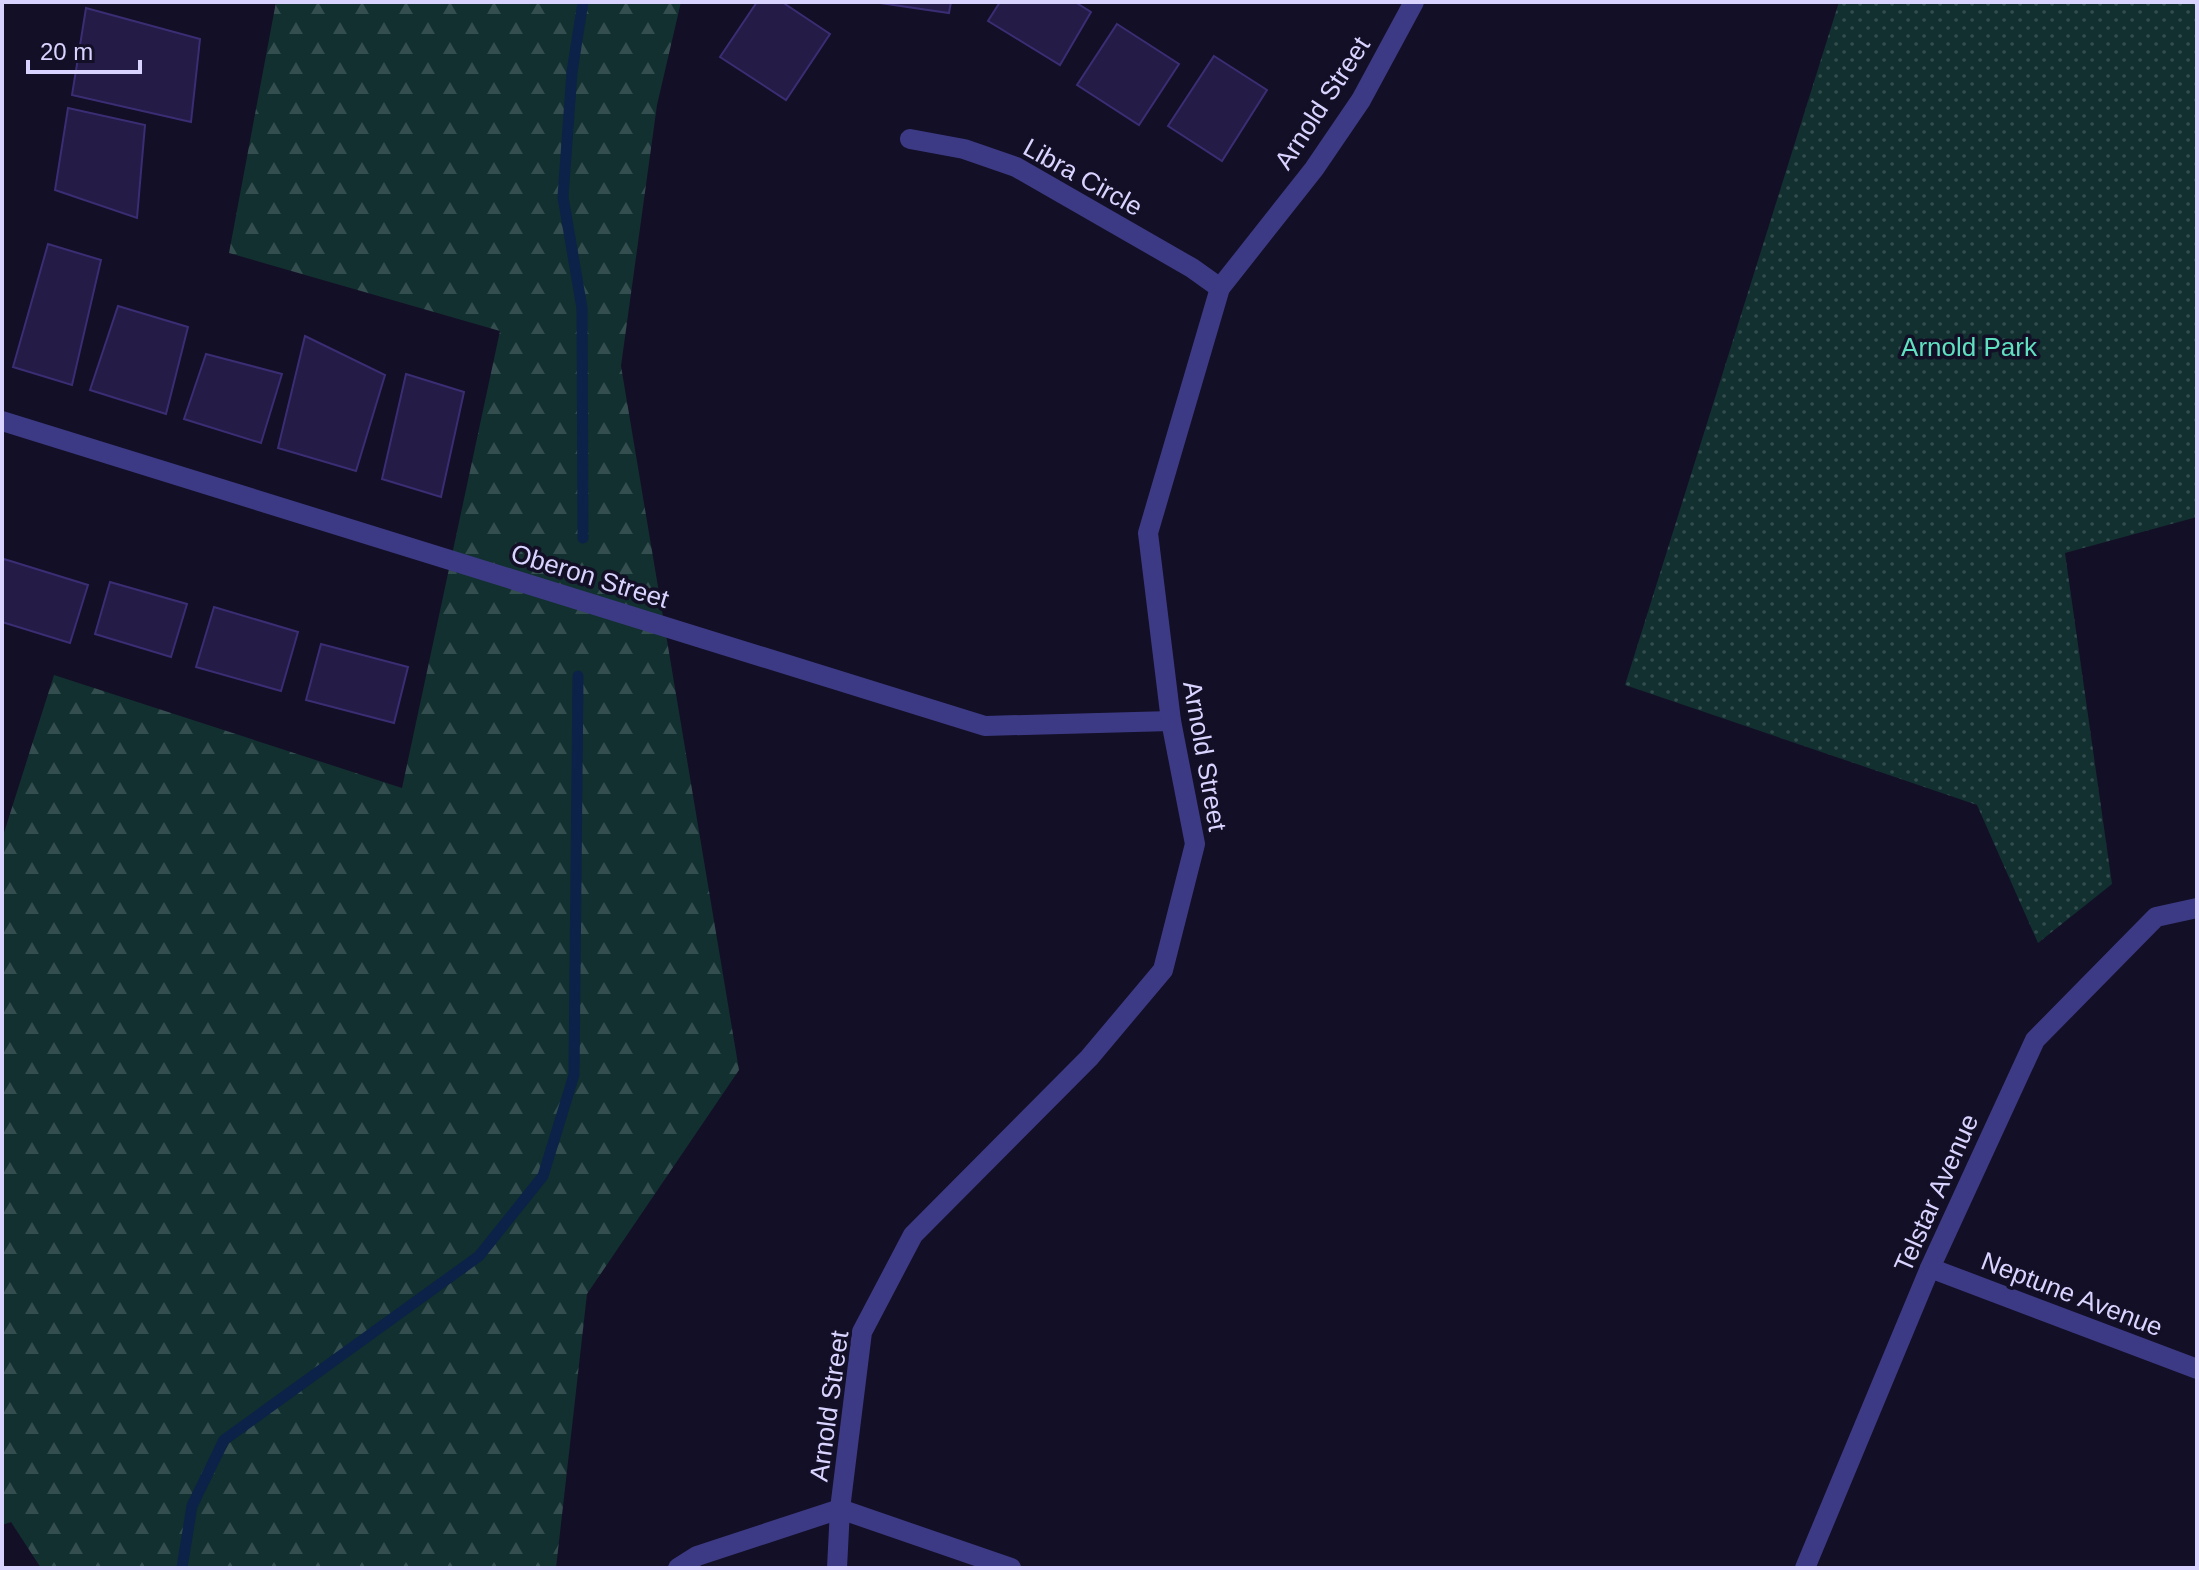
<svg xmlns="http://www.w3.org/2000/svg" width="2199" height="1570" viewBox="0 0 2199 1570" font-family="Helvetica,sans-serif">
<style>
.forest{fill:url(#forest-firs)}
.park{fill:url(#park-dots)}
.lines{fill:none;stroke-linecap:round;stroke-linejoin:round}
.stream{stroke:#0c2248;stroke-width:11}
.building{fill:#241b47;stroke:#3b2d73;stroke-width:2}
.minor{stroke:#3d3a85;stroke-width:20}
.labels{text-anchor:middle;stroke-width:7;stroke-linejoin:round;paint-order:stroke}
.street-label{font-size:26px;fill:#d9d4ff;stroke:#130f26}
.park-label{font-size:26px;fill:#5fe0c0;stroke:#130f26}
</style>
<defs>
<pattern id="forest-firs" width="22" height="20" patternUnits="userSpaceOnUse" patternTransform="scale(2)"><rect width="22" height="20" fill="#12302f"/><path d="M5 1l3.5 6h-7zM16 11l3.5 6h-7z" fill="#344d4e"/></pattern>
<pattern id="park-dots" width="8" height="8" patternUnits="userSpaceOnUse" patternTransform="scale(2)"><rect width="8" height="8" fill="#12302f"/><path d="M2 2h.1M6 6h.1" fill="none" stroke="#344d4e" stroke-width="1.8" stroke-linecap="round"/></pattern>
</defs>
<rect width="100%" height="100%" fill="#130f26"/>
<polygon class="forest" points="276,2 681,2 657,105 621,366 739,1070 587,1294 556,1568 41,1568 11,1522 2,1525 2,839 54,675 402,788 500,331 229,253"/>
<polygon class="park" points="1839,2 2197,2 2197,517 2065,553 2112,884 2038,943 1977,805 1625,685"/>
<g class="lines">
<g class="stream">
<polyline points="583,2 572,72 563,197 582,308 583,538"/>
<polyline points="182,1568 192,1506 224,1440 479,1256 543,1176 574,1075 578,676"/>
</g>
</g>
<g class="building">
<polygon points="757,2 782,2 830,34 786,100 720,57"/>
<polygon points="873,2 951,2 949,13"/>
<polygon points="1000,2 1075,2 1091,12 1060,65 988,21"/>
<polygon points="86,8 200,39 191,122 72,95"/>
<polygon points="1117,24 1179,64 1139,125 1077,85"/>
<polygon points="1214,56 1267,90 1222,161 1168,126"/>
<polygon points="68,108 145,125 137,218 55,190"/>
<polygon points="48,244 101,260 72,385 13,367"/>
<polygon points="118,306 188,327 166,414 90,390"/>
<polygon points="305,336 385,375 356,471 278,448"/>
<polygon points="206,354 282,374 261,443 184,419"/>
<polygon points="406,374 464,392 441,497 382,479"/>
<polygon points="4,559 88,585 70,643 2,622 2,564"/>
<polygon points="110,582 187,604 171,657 95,634"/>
<polygon points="214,607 298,632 281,691 196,667"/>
<polygon points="321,644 408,667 394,723 306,700"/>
</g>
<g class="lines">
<g class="minor">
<polyline points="910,139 964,149 1016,167 1192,268 1220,288"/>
<polyline points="2,421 985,726 1171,721"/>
<polyline points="1930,1268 2197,1369"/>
<polyline points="678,1568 697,1556 840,1509 1011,1568"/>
<polyline points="837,1568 840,1509 862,1332 913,1235 1089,1058 1163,970 1195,844 1171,721 1148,533 1220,288 1314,169 1361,100 1414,2"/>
<polyline points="1805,1568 1930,1268 2035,1040 2156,917 2197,908"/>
</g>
</g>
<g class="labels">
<g class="street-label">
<text transform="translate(1322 103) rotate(-57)" y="9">Arnold Street</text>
<text transform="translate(1083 177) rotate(29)" y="9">Libra Circle</text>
<text transform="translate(590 576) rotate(17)" y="9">Oberon Street</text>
<text transform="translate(1205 756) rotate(80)" y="9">Arnold Street</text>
<text transform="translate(1936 1193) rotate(-66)" y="9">Telstar Avenue</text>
<text transform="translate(2072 1294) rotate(21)" y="9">Neptune Avenue</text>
<text transform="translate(829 1406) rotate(-82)" y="9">Arnold Street</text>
</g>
<g class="park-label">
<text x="1969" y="356">Arnold Park</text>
</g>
</g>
<rect width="2199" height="1570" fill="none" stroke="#d9d4ff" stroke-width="8"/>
<path d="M28 60v12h112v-12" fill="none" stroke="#d9d4ff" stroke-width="4"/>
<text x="40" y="60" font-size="24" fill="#d9d4ff" stroke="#130f26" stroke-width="6" paint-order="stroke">20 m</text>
</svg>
